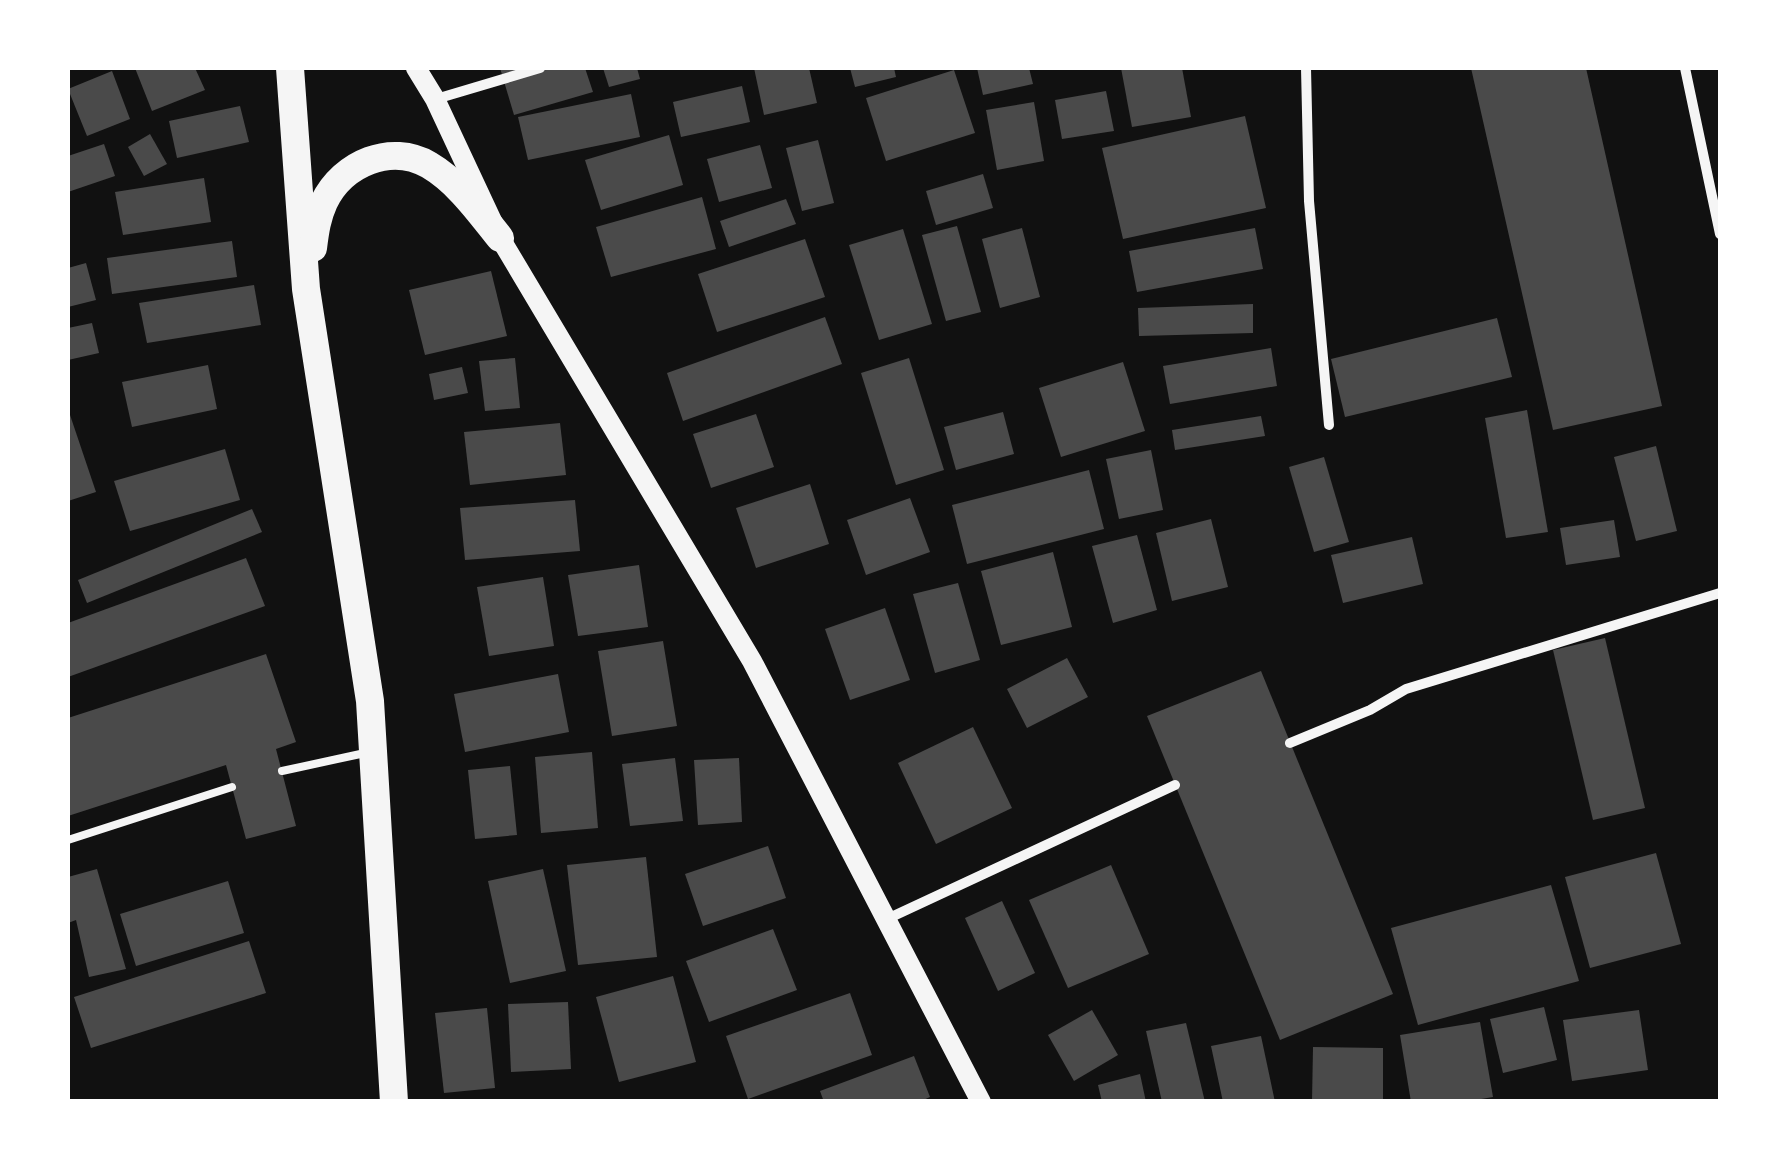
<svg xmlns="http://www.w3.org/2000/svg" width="1788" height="1169" viewBox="0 0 1788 1169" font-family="'Source Sans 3',sans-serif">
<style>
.building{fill:#4a4a4a}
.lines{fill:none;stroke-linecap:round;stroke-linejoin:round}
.service{stroke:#f5f5f5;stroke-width:8}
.minor{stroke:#f5f5f5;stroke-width:10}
.secondary{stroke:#f5f5f5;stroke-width:20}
.trunk{stroke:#f5f5f5;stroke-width:28}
</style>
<rect width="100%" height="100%" fill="#111"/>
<g class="building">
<polygon points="135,68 195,68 205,90 152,111"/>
<polygon points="500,68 585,68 593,92 514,115"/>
<polygon points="603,68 637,68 640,79 609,87"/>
<polygon points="754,68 809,68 817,103 764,115"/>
<polygon points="850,68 894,68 896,77 855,87"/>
<polygon points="977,68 1029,68 1033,84 983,95"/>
<polygon points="1121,68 1182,68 1191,117 1132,127"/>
<polygon points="1471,68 1586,68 1662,406 1553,430"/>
<polygon points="954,70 975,133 886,161 866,98"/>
<polygon points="112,71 130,119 87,136 68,89"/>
<polygon points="742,86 750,122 681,137 673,102"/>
<polygon points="1106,91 1114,131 1062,139 1055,100"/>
<polygon points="631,94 640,137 528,160 518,117"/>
<polygon points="1034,102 1044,161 997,170 986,110"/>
<polygon points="240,106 249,142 177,158 169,121"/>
<polygon points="1245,116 1266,208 1123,239 1102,148"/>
<polygon points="150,134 167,164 144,176 128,147"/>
<polygon points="669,135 683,185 601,210 585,160"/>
<polygon points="818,140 834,203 802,211 786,148"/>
<polygon points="104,144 115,176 68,192 68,156"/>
<polygon points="760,145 772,188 719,202 707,159"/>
<polygon points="983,174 993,208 936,225 926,191"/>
<polygon points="204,178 211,222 123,235 115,192"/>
<polygon points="702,197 716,249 611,277 596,227"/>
<polygon points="786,199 796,224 729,247 720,221"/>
<polygon points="957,226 981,312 946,321 922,235"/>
<polygon points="1022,228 1040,297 1000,308 982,239"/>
<polygon points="1255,228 1263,269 1137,292 1129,251"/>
<polygon points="903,229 932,324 879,340 849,245"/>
<polygon points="805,239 825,297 717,332 698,274"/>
<polygon points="232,241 237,277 112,294 107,258"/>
<polygon points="86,263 96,300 68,307 68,268"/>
<polygon points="491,271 507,336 425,355 409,290"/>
<polygon points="254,285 261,325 147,343 139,303"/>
<polygon points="1253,304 1253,333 1139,336 1138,308"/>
<polygon points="825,317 842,364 683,421 667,373"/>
<polygon points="1497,318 1512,377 1345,417 1331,359"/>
<polygon points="92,323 99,353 68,360 68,328"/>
<polygon points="1271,348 1277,386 1170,404 1163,366"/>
<polygon points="515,358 520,408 485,411 479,361"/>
<polygon points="909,358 944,470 896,485 861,373"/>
<polygon points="1123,362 1145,431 1061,457 1039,388"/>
<polygon points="208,365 217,409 132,427 122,382"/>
<polygon points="462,367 468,393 434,400 429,374"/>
<polygon points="68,409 96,492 68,501"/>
<polygon points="1527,410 1548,532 1506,538 1485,418"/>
<polygon points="1003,412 1014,454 956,470 944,427"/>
<polygon points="756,414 774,467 711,488 693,434"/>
<polygon points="1261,416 1265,436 1175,450 1172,430"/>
<polygon points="560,423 566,475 470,485 464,432"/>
<polygon points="1656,446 1677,531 1636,541 1614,457"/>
<polygon points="225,449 240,500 130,531 114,481"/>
<polygon points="1151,450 1163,510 1119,519 1106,459"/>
<polygon points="1324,457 1349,542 1314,552 1289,467"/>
<polygon points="1089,470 1104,529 967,564 952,505"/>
<polygon points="810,484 829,544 756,568 736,508"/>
<polygon points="910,498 930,552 866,575 847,520"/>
<polygon points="575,500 580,551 465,560 460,508"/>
<polygon points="252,509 262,532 87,603 78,580"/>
<polygon points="1211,519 1228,587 1172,601 1156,533"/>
<polygon points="1614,520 1620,557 1566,565 1560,528"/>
<polygon points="1137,535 1157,610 1113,623 1092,546"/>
<polygon points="1412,537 1423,584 1343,603 1331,555"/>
<polygon points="1053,552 1072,627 1001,645 981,571"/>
<polygon points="246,558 265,606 68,677 68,623"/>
<polygon points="639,565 648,627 578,636 568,575"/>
<polygon points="543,577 554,646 489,656 477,587"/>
<polygon points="958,583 980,660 935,673 913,594"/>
<polygon points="885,608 910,680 850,700 825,629"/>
<polygon points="1605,638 1645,808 1593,820 1553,650"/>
<polygon points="663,641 677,726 612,736 598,651"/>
<polygon points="266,654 296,742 276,749 296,826 246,839 226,765 68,816 68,718"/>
<polygon points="1067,658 1088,697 1027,728 1007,689"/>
<polygon points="1261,671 1393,994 1280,1040 1147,716"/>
<polygon points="558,674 569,732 465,752 454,694"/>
<polygon points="973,727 1012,808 936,844 898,763"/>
<polygon points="592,752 598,828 541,833 535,757"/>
<polygon points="675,758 683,821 630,826 622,764"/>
<polygon points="739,758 742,822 698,825 694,760"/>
<polygon points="510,766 517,835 475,839 468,770"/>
<polygon points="768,846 786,898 703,926 685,874"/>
<polygon points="1656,853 1681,944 1590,968 1565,877"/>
<polygon points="646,857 657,957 578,965 567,865"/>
<polygon points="1111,865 1149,954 1068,988 1029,900"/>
<polygon points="97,869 126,969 89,977 76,920 68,923 68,877"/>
<polygon points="543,869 566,971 510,983 488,881"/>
<polygon points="228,881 244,933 136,966 120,914"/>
<polygon points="1551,885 1579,981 1418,1025 1391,928"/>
<polygon points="1002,901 1035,973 998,991 965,918"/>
<polygon points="773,929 797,990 709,1022 686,961"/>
<polygon points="249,941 266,993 91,1048 74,997"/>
<polygon points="673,976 696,1062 619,1082 596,997"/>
<polygon points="850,993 872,1055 748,1099 726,1036"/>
<polygon points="568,1002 571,1069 511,1072 508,1004"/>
<polygon points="1544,1007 1557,1060 1503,1073 1490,1019"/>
<polygon points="487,1008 495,1088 444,1093 435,1013"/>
<polygon points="1092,1010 1118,1055 1074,1081 1048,1035"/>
<polygon points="1639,1010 1648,1070 1572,1081 1563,1020"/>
<polygon points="1480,1022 1493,1097 1464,1102 1411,1102 1400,1035"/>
<polygon points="1186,1023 1205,1102 1162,1102 1146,1031"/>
<polygon points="1261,1036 1275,1102 1223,1102 1211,1046"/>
<polygon points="1313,1047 1383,1048 1383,1102 1312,1102"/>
<polygon points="914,1056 930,1097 919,1102 824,1102 820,1091"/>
<polygon points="1140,1074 1146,1102 1102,1102 1098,1085"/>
</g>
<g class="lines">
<g class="service">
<polyline points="282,771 365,753"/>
<polyline points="68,840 232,787"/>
</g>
<g class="minor">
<polyline points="1306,68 1309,201 1329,425"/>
<polyline points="1685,68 1720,234"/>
<polyline points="436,99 540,68"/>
<polyline points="1290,743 1370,710 1406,689 1720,593"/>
<polyline points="887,919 1175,785"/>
</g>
<polyline class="secondary" points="416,68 435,99 500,238 752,661 981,1102"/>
<g class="trunk">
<polyline points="290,68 306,289 370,701 394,1102"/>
<path d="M313,248C315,232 317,217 324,202C343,163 391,143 429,165C458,182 479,212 500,238"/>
</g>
</g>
<rect width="1788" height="1169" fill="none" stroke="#ffffff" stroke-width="140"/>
</svg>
